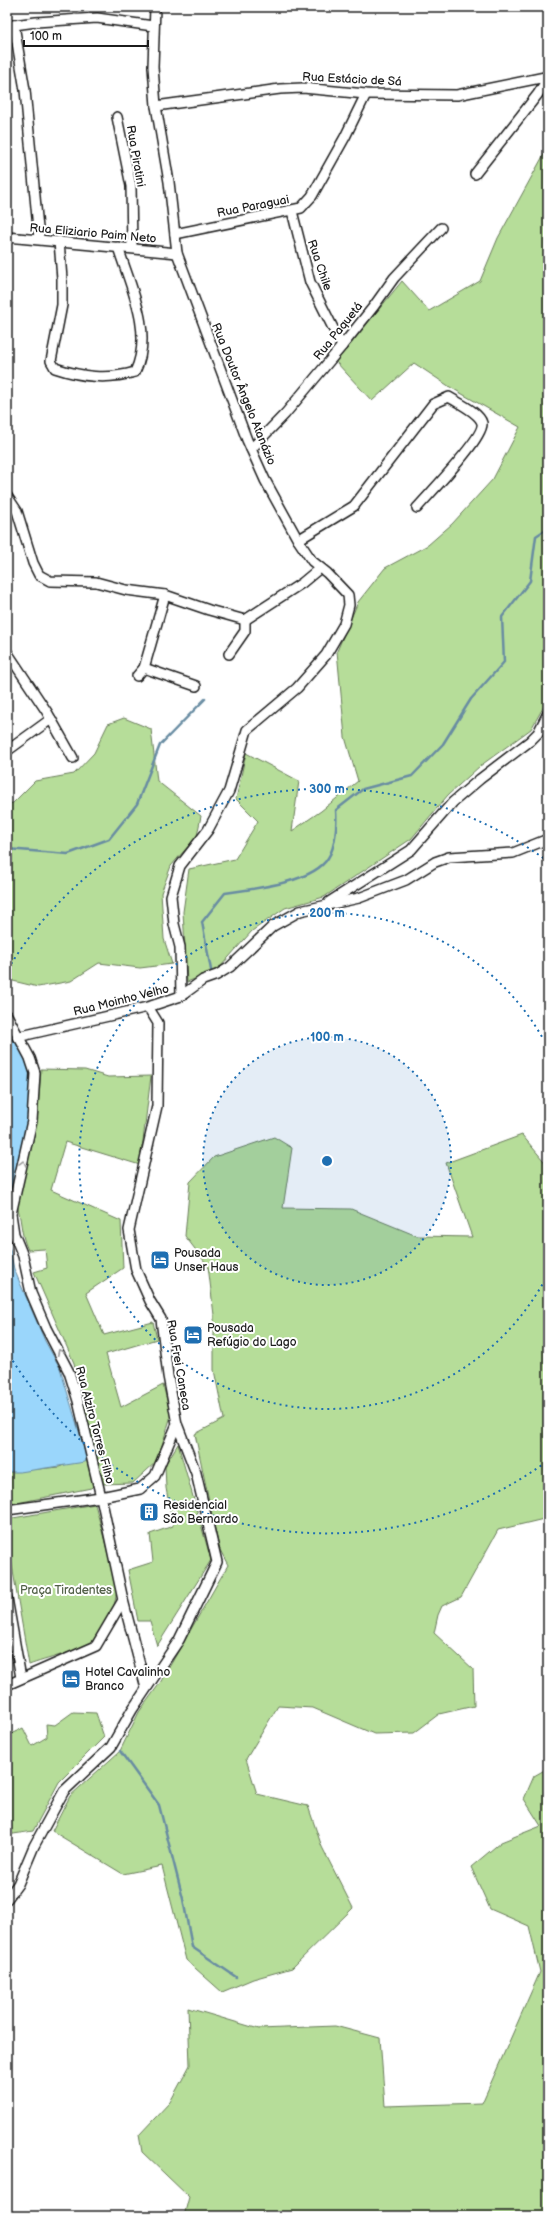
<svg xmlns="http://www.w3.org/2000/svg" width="555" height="2223" viewBox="0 0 555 2223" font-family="'Balsamiq Sans',sans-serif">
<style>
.green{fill:#b6dd99;stroke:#697c5a}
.water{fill:#9ad6fb;stroke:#688ca2}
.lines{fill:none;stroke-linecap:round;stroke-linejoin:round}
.stream{stroke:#688ca2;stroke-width:2.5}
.minor-casing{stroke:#1c1c1c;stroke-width:12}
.minor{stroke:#fff;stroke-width:9}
.oneway{stroke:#999}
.ring{fill:none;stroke:#1f6fb2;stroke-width:2;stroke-dasharray:2 4}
.labels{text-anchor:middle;stroke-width:4;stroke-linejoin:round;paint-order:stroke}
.street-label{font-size:12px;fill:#1c1c1c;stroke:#fff}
.poi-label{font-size:12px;fill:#1c1c1c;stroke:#fff;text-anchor:start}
.park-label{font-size:12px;fill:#526048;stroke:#fff}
.centre{fill:#1f6fb2;stroke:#fff;stroke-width:2}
.ring-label{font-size:12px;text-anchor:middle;font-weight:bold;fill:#1f6fb2;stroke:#fff;stroke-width:4;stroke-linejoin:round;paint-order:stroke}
</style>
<rect width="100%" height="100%" fill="#fff"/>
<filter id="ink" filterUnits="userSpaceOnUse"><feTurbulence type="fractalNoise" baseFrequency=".025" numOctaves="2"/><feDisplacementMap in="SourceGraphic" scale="8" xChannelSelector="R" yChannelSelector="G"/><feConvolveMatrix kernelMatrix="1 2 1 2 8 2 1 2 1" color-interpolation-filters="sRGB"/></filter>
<g filter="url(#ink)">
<g class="green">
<polygon points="548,147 548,597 544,599 548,617 548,699 531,729 480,766 448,795 411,839 324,897 285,908 252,931 221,966 212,972 187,982 183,912 189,869 235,859 258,821 236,799 246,753 299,781 292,831 321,811 358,781 345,737 337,651 358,602 385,568 428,545 452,524 493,479 520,427 450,387 414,363 372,401 336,362 402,281 429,311 480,281 498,238"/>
<polygon points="124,718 151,729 157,781 201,816 197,836 171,866 161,893 164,939 172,964 140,968 99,963 71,981 38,987 13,981 7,977 7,804 13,803 35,781 74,774 94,753 108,724"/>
<path d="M41,1069L85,1070L108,1077L151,1076L140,1165L65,1142L51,1190L121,1221L123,1268L86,1293L104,1335L153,1322L157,1339L106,1354L121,1407L163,1385L171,1416L157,1461L133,1483L103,1484L74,1363L34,1272L47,1268L45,1249L28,1250C20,1234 22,1218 16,1202L37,1122Z"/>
<polygon points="522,1135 548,1166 548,1518 498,1530 461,1597 442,1606 438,1615 434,1633 473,1669 474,1706 439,1714 414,1733 374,1734 313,1708 278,1706 246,1759 257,1794 308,1806 322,1847 353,1908 292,1968 253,1979 222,1992 186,1960 162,1866 123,1874 52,1831 70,1796 120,1751 139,1712 160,1683 228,1565 219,1548 195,1434 224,1419 214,1370 214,1315 208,1266 185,1236 190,1182 214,1157 274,1137 292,1148 283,1208 351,1209 417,1236 472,1237 446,1163"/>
<polygon points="178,1444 211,1560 157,1646 150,1621 138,1621 128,1570 153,1562 150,1534 173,1526 166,1488 165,1465"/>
<polygon points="88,1459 94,1485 91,1488 7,1505 7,1472 59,1467 77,1460"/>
<path d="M95,1504L117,1588C116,1607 106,1631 90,1643C79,1651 45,1659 29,1665L7,1536V1519Z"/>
<polygon points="73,1712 96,1713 104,1737 59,1782 33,1831 7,1835 7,1736 23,1728 32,1746 47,1737 46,1724 55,1725"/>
<polygon points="548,1768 548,2216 184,2216 189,2197 142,2152 139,2135 170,2102 190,2065 188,2008 259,2029 335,2026 380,2038 385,2106 482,2103 540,1972 529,1926 490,1909 471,1867 501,1842 541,1826 524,1799 534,1776"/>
</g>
<polygon class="water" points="7,1022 33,1073 33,1099 9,1230 9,1245 14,1269 45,1341 60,1368 87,1458 85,1462 20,1472 7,1472"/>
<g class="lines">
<g class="stream">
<polyline points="7,849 68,854 109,839 137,804 160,745 205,699"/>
<path d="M211,970L202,922L225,893C252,889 313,883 328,858C336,846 337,824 336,810L363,789L412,776L443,744L471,699L504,662L502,617L530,581L536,536L548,528"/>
<polyline points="120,1751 159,1805 183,1899 192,1947 236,1977"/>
</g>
<defs>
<g id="minor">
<polyline points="155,7 153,67 156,106 169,182 177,253 247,440 265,480 298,540 312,561 327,573 348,595 349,605 344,624 326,655 297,688 247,730 229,791 208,830 180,866 171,896 174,924 180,947 181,996"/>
<polyline points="14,25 25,90 39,239"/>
<polyline points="7,26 36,22 97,18 153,26"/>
<polyline points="156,106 280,89 303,88 366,94 457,95 545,77 546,81 538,94 475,174"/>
<polyline points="117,117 131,186 132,247"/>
<polyline points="292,211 310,282 342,346"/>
<polyline points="175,234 301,208 312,196 345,137 366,94"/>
<polyline points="7,237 177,253"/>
<path d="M59,241L62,279V305L51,361L55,368C82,377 107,380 135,372C154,332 130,286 118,247"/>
<polyline points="251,449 285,414 342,346 374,306 394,278 441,228"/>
<polyline points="7,496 17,511 33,563 39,575 50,581 96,582 126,590 165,595 209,610 245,620 302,583 320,568"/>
<path d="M298,540L354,506L433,404L449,397C458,403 479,412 482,423C485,437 428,495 417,508"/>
<polyline points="7,652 47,712 73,758"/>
<polyline points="229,654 245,631 245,620"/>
<polyline points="144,668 196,686"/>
<polyline points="137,676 144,668 165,595"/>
<polyline points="7,751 51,719"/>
<polyline points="329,902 411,850 453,802 480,779 530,741 538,733 548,713"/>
<polyline points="7,1015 30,1058 35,1073 32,1121 11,1214 14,1234 23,1256 31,1293 46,1328 69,1372 78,1401 101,1497 123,1600 146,1688"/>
<polyline points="17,1037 148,1007 181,996 203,980 217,975 230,967 273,926 300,911 359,898 406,880 435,862 449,857 513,853 548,839"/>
<polyline points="7,1510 101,1497 140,1489 155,1476 177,1424"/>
<polyline points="7,1598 21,1678"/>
<polyline points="7,1685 96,1646 123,1600"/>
<polyline points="7,1899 18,1884 34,1846 64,1791 111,1747 132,1710 179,1640 217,1562 196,1473 177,1424 168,1376 161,1319 150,1301 136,1270 129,1230 157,1106 158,1023 148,1007"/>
</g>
</defs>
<use href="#minor" class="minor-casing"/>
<use href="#minor" class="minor"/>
</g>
<defs><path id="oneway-chevron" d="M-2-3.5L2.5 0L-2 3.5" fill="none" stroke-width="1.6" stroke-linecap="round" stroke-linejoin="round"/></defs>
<g class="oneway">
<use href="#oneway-chevron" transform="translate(23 1163) rotate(-75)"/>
<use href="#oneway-chevron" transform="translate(60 1352) rotate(-116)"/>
</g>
</g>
<circle cx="327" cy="1161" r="124" fill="#1f6fb2" fill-opacity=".12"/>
<g class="ring">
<circle cx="327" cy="1161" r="124"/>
<path d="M548 1274A248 248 0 1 1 548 1048"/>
<path d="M546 1462A372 372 0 0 1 8 1353M8 969A372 372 0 0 1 546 860"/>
</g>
<defs>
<symbol id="hotel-square" viewBox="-11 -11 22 22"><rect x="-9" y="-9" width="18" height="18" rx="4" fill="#1f6fb2" stroke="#fff"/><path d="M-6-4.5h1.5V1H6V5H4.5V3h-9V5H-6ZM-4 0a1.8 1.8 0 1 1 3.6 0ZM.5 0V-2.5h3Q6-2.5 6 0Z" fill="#fff"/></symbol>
<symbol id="building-square" viewBox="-11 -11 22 22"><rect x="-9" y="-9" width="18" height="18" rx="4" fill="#1f6fb2" stroke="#fff"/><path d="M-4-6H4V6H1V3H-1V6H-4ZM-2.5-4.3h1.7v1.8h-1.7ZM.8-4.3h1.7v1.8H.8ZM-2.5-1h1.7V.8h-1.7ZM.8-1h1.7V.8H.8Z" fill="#fff"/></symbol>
</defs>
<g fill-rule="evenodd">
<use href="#hotel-square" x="149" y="1249" width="22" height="22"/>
<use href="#hotel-square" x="182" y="1324" width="22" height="22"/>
<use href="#building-square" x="138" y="1501" width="22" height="22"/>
<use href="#hotel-square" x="60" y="1668" width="22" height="22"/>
</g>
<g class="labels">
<g class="street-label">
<text transform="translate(352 79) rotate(3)" y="4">Rua Estácio de Sá</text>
<text transform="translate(136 156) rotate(80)" y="4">Rua Piratini</text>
<text transform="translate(253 206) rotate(-11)" y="4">Rua Paraguai</text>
<text transform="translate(93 233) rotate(5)" y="4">Rua Eliziario Paim Neto</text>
<text transform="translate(320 265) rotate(71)" y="4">Rua Chile</text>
<text transform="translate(338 331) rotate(-51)" y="4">Rua Paquetá</text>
<text transform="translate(244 394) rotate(68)" y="4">Rua Doutor Ângelo Atanázio</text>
<text transform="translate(121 1000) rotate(-14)" y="4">Rua Moinho Velho</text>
<text transform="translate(179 1365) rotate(80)" y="4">Rua Frei Caneca</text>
<text transform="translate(95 1425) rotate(75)" y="4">Rua Alziro Torres Filho</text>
</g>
<g class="poi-label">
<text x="174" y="1257">Pousada<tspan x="174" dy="14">Unser Haus</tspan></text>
<text x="207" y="1332">Pousada<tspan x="207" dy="14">Refúgio do Lago</tspan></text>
<text x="163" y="1509">Residencial<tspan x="163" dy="14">São Bernardo</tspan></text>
<text x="85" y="1676">Hotel Cavalinho<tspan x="85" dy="14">Branco</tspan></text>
</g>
<g class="park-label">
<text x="66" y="1594">Praça Tiradentes</text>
</g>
</g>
<circle cx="327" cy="1161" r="6" class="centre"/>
<g class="ring-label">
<text x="327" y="793">300 m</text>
<text x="327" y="917">200 m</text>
<text x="327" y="1041">100 m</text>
</g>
<rect width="555" height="2223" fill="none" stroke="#fff" stroke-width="24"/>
<rect x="12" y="12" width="531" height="2199" fill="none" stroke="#1c1c1c" stroke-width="1.5" filter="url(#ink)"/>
<path d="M24 40v6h124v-6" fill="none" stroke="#1c1c1c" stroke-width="2"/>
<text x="30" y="40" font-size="12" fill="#1c1c1c" stroke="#ffffff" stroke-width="3" paint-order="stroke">100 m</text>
</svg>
